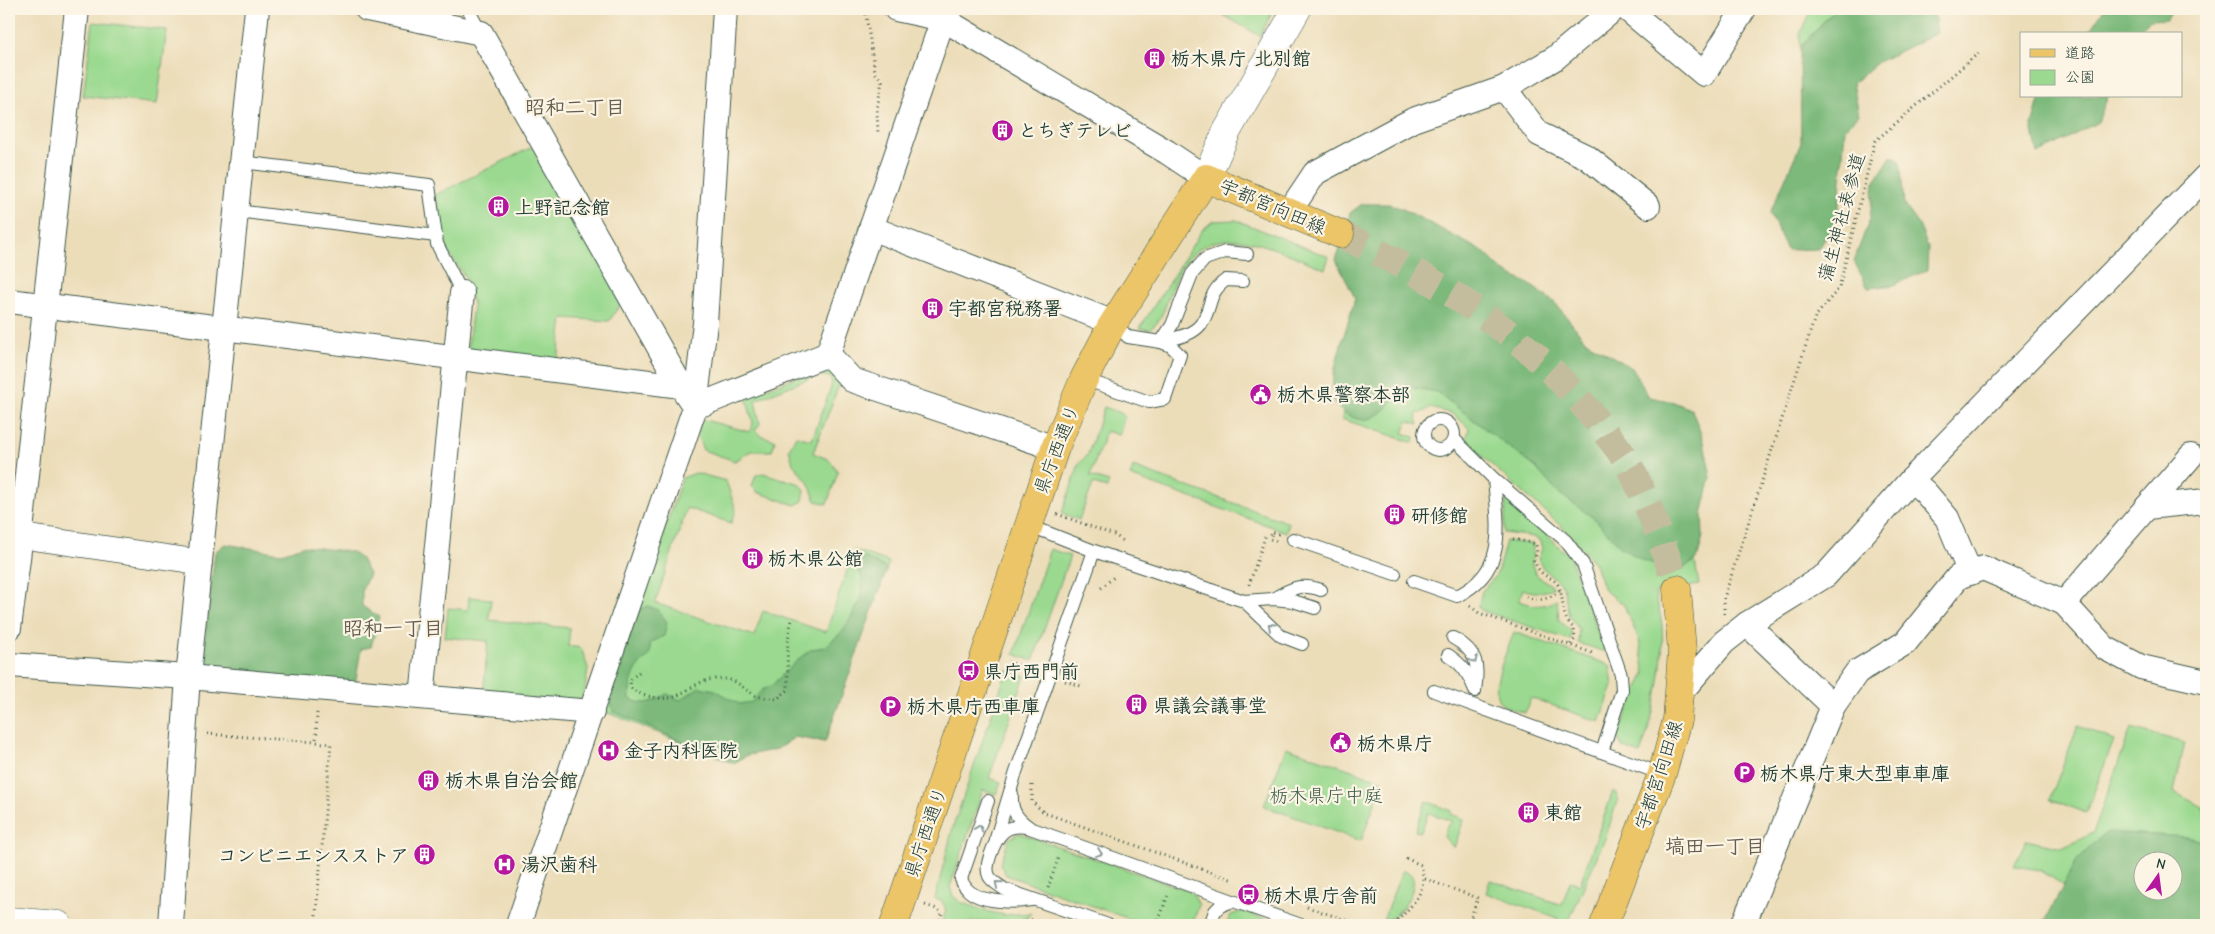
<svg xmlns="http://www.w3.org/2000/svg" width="2215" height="934" viewBox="0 0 2215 934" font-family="'Comic Neue','Klee One',sans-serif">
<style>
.built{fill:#efd6bb}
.green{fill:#9ad98f;stroke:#5c8b62}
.forest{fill:#7bb97a;stroke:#4d7b57;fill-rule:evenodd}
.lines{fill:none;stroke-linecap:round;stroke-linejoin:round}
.primary-tunnel{stroke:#c3bd9e;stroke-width:28;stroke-dasharray:28 14;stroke-linecap:butt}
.service-casing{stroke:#3e5548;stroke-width:14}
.minor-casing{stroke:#3e5548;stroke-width:26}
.tertiary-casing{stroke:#3e5548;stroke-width:29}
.primary-casing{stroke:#3e5548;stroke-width:29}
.path{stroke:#3e5548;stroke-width:3;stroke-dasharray:1 4;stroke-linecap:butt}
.service{stroke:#fff;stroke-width:12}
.minor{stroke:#fff;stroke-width:24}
.tertiary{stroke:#fff;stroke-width:28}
.primary{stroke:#ecc569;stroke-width:28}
.oneway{stroke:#8f9e9a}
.labels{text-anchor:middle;stroke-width:4.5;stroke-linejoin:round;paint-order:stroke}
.poi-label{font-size:19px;font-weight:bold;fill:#1f3d34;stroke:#fcf5e5;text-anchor:start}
.street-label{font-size:19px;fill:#1f3d34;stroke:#fcf5e5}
.park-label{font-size:19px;fill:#385c46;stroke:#fcf5e5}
.neighbourhood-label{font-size:20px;font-weight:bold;fill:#655d4e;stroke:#fcf5e5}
</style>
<rect width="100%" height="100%" fill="#fcf5e5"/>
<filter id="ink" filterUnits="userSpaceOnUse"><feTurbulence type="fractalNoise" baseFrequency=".02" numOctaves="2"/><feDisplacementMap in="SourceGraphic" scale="10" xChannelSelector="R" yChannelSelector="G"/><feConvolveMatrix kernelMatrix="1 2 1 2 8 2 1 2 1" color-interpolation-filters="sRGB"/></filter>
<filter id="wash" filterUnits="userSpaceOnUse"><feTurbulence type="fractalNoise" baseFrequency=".0096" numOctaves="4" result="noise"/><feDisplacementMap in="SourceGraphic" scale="20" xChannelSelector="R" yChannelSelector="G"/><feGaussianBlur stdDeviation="1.12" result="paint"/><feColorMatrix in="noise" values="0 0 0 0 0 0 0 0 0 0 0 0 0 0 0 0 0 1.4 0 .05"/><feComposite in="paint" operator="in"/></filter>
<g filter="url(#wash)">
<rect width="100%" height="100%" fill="#ecddb9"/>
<polygon class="built" points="1207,9 1275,9 1258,38"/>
<g class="green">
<polygon points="1213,9 1274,9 1260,36"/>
<polygon points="1811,9 1835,9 1800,48 1800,34"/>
<polygon points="93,22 167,30 157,104 83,96"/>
<polygon points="536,145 626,296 609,321 563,318 558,361 471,351 468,346 473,305 466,278 448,252 435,195"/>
<path d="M1236,220L1329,257L1325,269C1269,247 1203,208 1172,287C1166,303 1163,321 1149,330L1140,328L1202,230L1213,221Z"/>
<polygon points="821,368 835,372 841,380 813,453 830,460 838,472 827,504 816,501 808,482 793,464 789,449 796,436 812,440 832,384 830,377 818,375 755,400 760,424 755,430 762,436 775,440 772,451 751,451 735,461 703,450 697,435 701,419 750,432 753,423 746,396"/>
<path d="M1407,375L1493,414L1678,570L1695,561L1699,585L1655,592C1657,603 1661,615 1662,626C1665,665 1654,718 1640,754L1622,747L1617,737L1633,697L1645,674L1639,640L1624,605L1604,590L1595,564L1571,535L1466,442L1469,428L1453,414L1431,408L1416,415L1419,424L1408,421L1403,433L1415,437L1414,443L1342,419L1346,388Z"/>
<polygon points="1104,407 1121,413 1125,417 1119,435 1106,431 1090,476 1109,482 1107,488 1093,484 1079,520 1062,513 1079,464 1088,454"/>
<polygon points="1133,467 1289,523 1286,532 1130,476"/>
<polygon points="696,473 726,481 736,510 731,523 687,508 655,603 754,636 763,611 826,632 854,550 889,562 825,742 795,737 777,749 748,755 733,763 603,711 682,478"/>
<polygon points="763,473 800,484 805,490 803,501 795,505 757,492 752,486 756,475"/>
<polygon points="1506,497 1570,557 1605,652 1578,643 1579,629 1569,616 1563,586 1542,567 1538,559 1542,549 1540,541 1534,537 1504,533"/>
<path d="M1506,541L1533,544L1532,565L1536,575L1554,587C1544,593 1535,594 1523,589L1519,601C1533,606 1544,608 1557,599L1559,620L1572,632L1570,640L1483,611L1478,607L1482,591L1497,574Z"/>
<polygon points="1050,549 1070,556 1033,661 1014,654"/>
<polygon points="469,597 491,599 489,620 570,628 568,646 581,648 588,668 584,697 567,704 483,695 488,641 445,637 448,608 468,610"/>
<path d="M1514,632L1610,665L1613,686L1600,722L1531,698L1525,713C1519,711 1509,709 1503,705C1485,694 1509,648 1514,632Z"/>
<polygon points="1007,670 1025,676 989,778 1001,782 996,794 983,790 950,887 953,896 960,902 986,911 1005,915 1031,913 1028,918 1006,924 986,921 972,922 962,925 941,925 946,910 942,901 935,899 953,827"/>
<polygon points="2078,726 2114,740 2086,813 2050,799"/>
<polygon points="2131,728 2185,743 2174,792 2202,807 2206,815 2206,857 2172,862 2142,862 2142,870 2063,885 2040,870 2014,866 2026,840 2062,848 2093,833"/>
<polygon points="1286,747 1383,781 1361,841 1264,806"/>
<polygon points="1613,791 1617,793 1618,798 1607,834 1567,925 1555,925 1558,918 1486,893 1490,880 1562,905 1570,881 1580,884"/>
<polygon points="1426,801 1452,811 1451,814 1464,819 1454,848 1444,837 1447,826 1452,821 1428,813 1421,832 1415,831"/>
<polygon points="1019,833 1187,890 1193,894 1199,905 1192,925 1146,925 1006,875 1000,864 1009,839"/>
<path d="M1402,871C1429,872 1402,920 1383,920Z"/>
<polygon points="1243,911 1281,925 1226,925 1231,915"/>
</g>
<g class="forest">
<polygon points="1835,9 1933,9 1937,33 1878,62 1853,83 1859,115 1845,129 1838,216 1819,249 1787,250 1770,213 1801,143 1800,48"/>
<polygon points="2104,9 2172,9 2167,19 2150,20 2135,34 2087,34"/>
<polygon points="2040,96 2108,96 2098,122 2038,154 2032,126"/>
<polygon points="1892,155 1900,160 1904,204 1919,225 1928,247 1927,270 1894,285 1868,288 1854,261 1870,218 1874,183"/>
<path d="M1362,204H1389L1405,210L1484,252L1503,271L1529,284L1555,303L1586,341L1632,368L1649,397L1674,402L1692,410L1704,442L1711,477L1702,514L1703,536L1697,560L1678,570L1644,561L1622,548L1595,519L1557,492L1535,467L1437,392L1406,387C1390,402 1374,431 1348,415C1342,411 1334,406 1333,399C1328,374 1349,324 1355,298L1336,260L1350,213Z"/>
<polygon points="225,544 281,553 303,546 352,552 361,559 369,574 362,590 362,606 379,617 371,647 361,649 355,685 211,673 202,660 215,552"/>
<path d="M866,558L887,569L825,742L795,737L777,749L748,755L733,763L614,712L608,699L638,610L648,606L658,610L667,622L664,636L650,643C652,661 645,656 638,667C632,676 629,689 630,699C646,707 652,702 667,694L680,700L699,687L715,690L739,704L752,702L762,690L771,686L801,657L812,649L825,647L843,631L861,600L862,576L854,567L855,559Z"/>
<path d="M2106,832L2188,837L2206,842V925H2043L2077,860ZM2142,862H2172V892H2142Z"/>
</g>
</g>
<g filter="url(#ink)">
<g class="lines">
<path class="primary-tunnel" d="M1340,234C1442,282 1533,337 1602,428C1610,439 1620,450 1627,462C1649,502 1663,545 1677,589"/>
<defs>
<g id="service">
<polyline points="468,9 481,33"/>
<polyline points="242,162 429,185 437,244 462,293"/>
<polyline points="237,211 436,236"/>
<polyline points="1114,323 1128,337 1161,342 1172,325 1192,274 1205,259 1225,252 1247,254"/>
<path d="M1161,342C1174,338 1192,336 1201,324C1213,308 1206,294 1226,280L1243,281"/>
<polyline points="1084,379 1149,402 1165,399 1180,355 1171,346 1161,342"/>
<circle cx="1439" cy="435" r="15"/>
<polyline points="1454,439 1494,479 1566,541 1583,564 1621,675 1622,690 1602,752"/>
<polyline points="1293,539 1395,574"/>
<polyline points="1094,551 1244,601 1273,599 1293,601 1315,608"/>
<path d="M1414,581L1457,596C1508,571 1498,526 1494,479"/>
<path d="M1273,599C1292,588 1300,583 1321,590"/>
<polyline points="1244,601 1281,636 1302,644"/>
<path d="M1453,638C1478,652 1479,665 1475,691"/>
<path d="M1448,655C1463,665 1468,673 1475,690"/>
<polyline points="1434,691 1662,774"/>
<path d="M1012,794C1011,810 1016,818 1029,827"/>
<path d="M988,801L961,879C962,882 964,886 967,889C979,903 1015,903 1031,900"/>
<polyline points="996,838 1016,772 1094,551 1028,525"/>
<path d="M1108,925L1004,889C999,885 992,882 989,876C986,870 988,862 990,856C997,835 1005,822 1030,828L1233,901"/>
<polyline points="1210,925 1215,911 1220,906 1233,901 1301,925"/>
</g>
<g id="minor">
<polyline points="367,9 481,33 681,386"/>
<polyline points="896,9 943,19 1167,152 1206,178"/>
<polyline points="1627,9 1704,74 1744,9"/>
<polyline points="1504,88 1539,134 1587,157 1648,206"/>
<polyline points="1289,212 1315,173 1413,120 1504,88 1555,58 1614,9"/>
<polyline points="871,228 1114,323"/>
<polyline points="9,301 681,386 695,407 828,354 852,380 1055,448"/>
<polyline points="828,354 943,19 949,9"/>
<polyline points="1911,480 1925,492 1947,518 1970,573"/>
<polyline points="2147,507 2206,501"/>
<polyline points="21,536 200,562"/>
<polyline points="2064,603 2105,648 2141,667 2206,682"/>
<polyline points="9,628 18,559 77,9"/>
<polyline points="9,665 188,677 592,712"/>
<polyline points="1680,693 1724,642 1747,624 1826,575 1911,480 2206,176"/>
<polyline points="422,697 462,293"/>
<polyline points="1833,706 1857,672 1905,643 1958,577 1983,568 2064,603 2191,456"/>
<polyline points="171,925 188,677 257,9"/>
<polyline points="518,925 695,407 705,323 725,9"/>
<polyline points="1743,925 1833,706 1747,624"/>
</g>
<g id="tertiary">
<polyline points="1206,178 1227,131 1297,9"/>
<polyline points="9,921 58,925"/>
</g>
<g id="primary">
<polyline points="894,925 1055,448 1084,379 1111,327 1206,178 1340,234"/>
<polyline points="1604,925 1662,774 1677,720 1682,651 1677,589"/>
</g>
</defs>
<use href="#service" class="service-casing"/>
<use href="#minor" class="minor-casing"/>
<use href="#tertiary" class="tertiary-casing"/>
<use href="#primary" class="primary-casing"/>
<g class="path">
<polyline points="865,9 875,72 882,81 877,109 878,134"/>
<polyline points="1057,514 1114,535 1125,542"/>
<path d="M1513,539L1536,544L1537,553L1534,560C1541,580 1551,574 1558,585C1566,601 1559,617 1574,628L1575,639L1570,645"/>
<polyline points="1276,541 1270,539 1272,532 1279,534"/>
<polyline points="1249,585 1266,534"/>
<polyline points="1101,588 1115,576"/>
<path d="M1526,597C1540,602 1548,599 1560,591"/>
<polyline points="1470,606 1479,613 1595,654"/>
<polyline points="1724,614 1724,598 1815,317 1839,288 1875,141 1981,51"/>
<polyline points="1008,662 1035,671"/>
<path d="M639,672L630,680L631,688C637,693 644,695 652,697C684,704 687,681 716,679C735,677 741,687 754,695C760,698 770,698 777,699L788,690C788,666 785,644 792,620"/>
<polyline points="1065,681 1081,686"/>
<polyline points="207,734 316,742"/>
<polyline points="1032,785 1032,802 1045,813 1233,880"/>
<polyline points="1425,879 1478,898 1468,925"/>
<polyline points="1048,888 1059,856"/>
<polyline points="1291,901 1293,894"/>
<polyline points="925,905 937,909 942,913 938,925"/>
<polyline points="1307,907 1361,925"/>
<polyline points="1044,924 1045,925"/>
<polyline points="315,925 331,744 316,742 317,710"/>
<polyline points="974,925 994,925"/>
<polyline points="1012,925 1035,919"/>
<polyline points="1157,925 1168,895"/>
<path d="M1394,925C1411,905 1429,893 1421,865L1405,858"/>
</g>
<use href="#service" class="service"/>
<use href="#minor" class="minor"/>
<use href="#tertiary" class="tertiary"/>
<use href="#primary" class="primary"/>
</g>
<defs><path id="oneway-chevron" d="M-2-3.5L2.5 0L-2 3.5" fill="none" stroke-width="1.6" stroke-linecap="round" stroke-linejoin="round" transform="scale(1.25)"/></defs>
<g class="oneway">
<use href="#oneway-chevron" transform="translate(1271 626) rotate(-138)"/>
<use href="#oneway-chevron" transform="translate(1474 660) rotate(65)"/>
<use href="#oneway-chevron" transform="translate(979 828) rotate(-71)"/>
<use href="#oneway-chevron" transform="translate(1099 853) rotate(19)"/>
<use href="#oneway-chevron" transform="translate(998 884) rotate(-140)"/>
</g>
</g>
<defs>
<symbol id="building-disc" viewBox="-11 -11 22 22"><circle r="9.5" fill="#b5179e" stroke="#fcf5e5"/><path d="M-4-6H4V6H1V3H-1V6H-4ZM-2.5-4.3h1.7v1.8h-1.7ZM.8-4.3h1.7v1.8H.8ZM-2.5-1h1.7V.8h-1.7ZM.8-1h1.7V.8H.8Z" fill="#fff"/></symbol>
<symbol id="civic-disc" viewBox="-11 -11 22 22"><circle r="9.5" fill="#b5179e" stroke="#fcf5e5"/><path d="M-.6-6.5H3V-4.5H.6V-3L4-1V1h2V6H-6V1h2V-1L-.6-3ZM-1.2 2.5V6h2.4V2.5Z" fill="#fff"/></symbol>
<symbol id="bus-disc" viewBox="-11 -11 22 22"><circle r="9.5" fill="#b5179e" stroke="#fcf5e5"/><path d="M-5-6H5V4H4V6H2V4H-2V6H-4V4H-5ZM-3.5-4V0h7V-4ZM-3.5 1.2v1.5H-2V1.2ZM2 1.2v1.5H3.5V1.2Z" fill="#fff"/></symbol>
<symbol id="parking-disc" viewBox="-11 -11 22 22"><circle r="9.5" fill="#b5179e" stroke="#fcf5e5"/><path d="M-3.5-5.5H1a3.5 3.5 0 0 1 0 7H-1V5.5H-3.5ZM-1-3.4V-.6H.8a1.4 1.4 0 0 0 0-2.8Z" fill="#fff"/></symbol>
<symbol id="hospital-disc" viewBox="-11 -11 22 22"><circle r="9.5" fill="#b5179e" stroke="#fcf5e5"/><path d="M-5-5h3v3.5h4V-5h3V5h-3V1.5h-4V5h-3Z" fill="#fff"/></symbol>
</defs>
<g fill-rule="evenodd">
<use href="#building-disc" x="1142" y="46" width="25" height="25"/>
<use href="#building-disc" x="990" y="118" width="25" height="25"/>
<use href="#building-disc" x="486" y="194" width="25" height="25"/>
<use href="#building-disc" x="920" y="296" width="25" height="25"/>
<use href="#civic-disc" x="1248" y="382" width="25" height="25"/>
<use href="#building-disc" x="1382" y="502" width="25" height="25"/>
<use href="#building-disc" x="740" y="546" width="25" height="25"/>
<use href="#bus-disc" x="956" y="658" width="25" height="25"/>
<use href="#building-disc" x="1124" y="692" width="25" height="25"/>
<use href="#parking-disc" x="878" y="694" width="25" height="25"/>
<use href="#civic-disc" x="1328" y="730" width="25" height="25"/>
<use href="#hospital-disc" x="596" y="738" width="25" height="25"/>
<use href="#parking-disc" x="1732" y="760" width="25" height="25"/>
<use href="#building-disc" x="416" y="768" width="25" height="25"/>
<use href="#building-disc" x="1516" y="800" width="25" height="25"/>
<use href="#building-disc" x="412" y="842" width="25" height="25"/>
<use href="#hospital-disc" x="492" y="852" width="25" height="25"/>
<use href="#bus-disc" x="1236" y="882" width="25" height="25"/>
</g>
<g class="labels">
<g class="poi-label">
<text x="1171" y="65">栃木県庁 北別館</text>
<text x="1018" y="137">とちぎテレビ</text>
<text x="515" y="214">上野記念館</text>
<text x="948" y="315">宇都宮税務署</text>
<text x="1277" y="401">栃木県警察本部</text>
<text x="1411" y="522">研修館</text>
<text x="768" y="565">栃木県公館</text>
<text x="984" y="678">県庁西門前</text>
<text x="1153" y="712">県議会議事堂</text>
<text x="907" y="713">栃木県庁西車庫</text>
<text x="1357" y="750">栃木県庁</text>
<text x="624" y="757">金子内科医院</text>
<text x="1760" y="780">栃木県庁東大型車車庫</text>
<text x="445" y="787">栃木県自治会館</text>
<text x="1544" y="819">東館</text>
<text x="409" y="862" text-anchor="end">コンビニエンスストア</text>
<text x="521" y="871">湯沢歯科</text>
<text x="1264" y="902">栃木県庁舎前</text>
</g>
<g class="street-label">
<text transform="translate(1273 206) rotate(23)" y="7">宇都宮向田線</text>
<text transform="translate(1841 217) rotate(-75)" y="7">蒲生神社表参道</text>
<text transform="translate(1056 449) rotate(-69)" y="7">県庁西通り</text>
<text transform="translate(1658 775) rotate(-72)" y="7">宇都宮向田線</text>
<text transform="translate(925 832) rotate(-71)" y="7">県庁西通り</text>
</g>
<g class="park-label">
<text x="1326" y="802">栃木県庁中庭</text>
</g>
<g class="neighbourhood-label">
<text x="575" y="114">昭和二丁目</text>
<text x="393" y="635">昭和一丁目</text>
<text x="1715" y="853">塙田一丁目</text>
</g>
</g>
<rect width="2215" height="934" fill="none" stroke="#fcf5e5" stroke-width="30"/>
<rect x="2020" y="32" width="162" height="65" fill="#fcf5e5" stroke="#a4ab9e"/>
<rect x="2030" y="49" width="25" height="8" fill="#ecc569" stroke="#a4ab9e"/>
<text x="2065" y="58" font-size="15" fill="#1f3d34">道路</text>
<rect x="2030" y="70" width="25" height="15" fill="#9ad98f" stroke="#a4ab9e"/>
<text x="2065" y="82" font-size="15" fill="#1f3d34">公園</text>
<g transform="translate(2158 876) rotate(14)"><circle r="24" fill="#fcf5e5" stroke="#a4ab9e"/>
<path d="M0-4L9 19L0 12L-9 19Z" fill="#b5179e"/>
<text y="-8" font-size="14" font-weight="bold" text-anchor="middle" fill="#1f3d34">N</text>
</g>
</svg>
